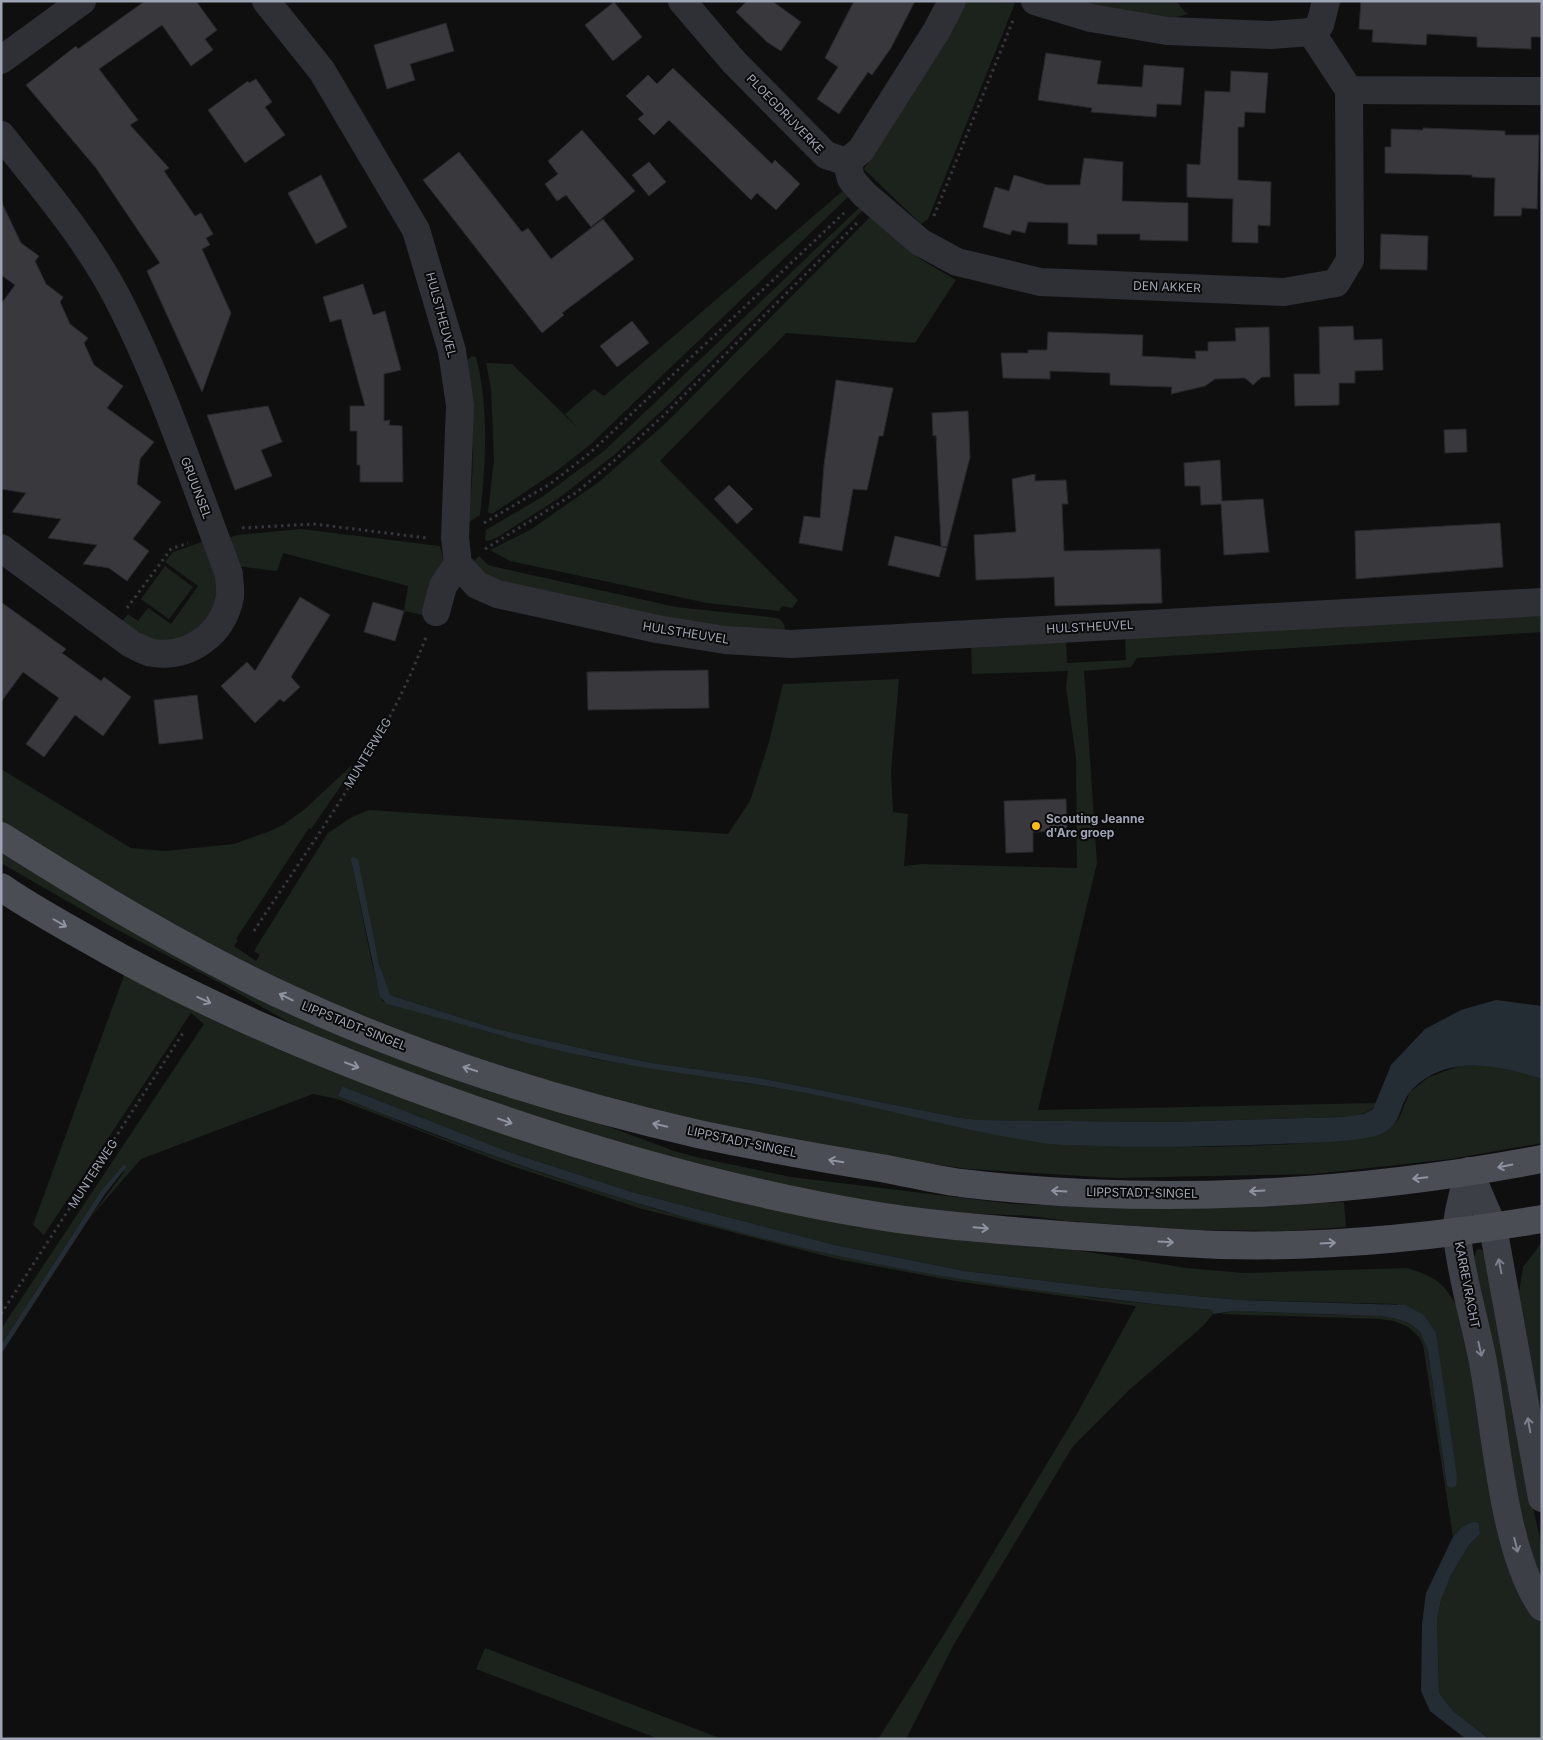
<svg xmlns="http://www.w3.org/2000/svg" width="1543" height="1740" viewBox="0 0 1543 1740" font-family="Inter,sans-serif">
<style>
.green{fill:#1b231c}
.water{fill:#242d34}
.building{fill:#38383d;stroke:#29282c}
.lines{fill:none;stroke-linecap:round;stroke-linejoin:round}
.path{stroke:#35373c;stroke-width:3;stroke-dasharray:2.5 4;stroke-linecap:butt}
.street{stroke:#2f3035;stroke-width:28}
.secondary{stroke:#3d3f46;stroke-width:28}
.primary{stroke:#4b4d55;stroke-width:28}
.oneway{stroke:#8d93a0}
.oneway2{stroke:#7c818d}
.poi-dot{fill:#ffb818;stroke:#0a0a0b;stroke-width:2}
.labels{text-anchor:middle;stroke-width:4;stroke-linejoin:round;paint-order:stroke}
.street-label{font-size:12px;fill:#9ea4b3;stroke:#0a0a0b}
.poi-label{font-size:12px;font-weight:bold;fill:#9ea4b3;stroke:#0a0a0b;text-anchor:start}
</style>
<rect width="100%" height="100%" fill="#0f0f10"/>
<g class="green">
<polygon points="968,1 1015,3 928,219 921,224 864,169 892,127 964,5"/>
<path d="M1074,1H1169L1178,3L1185,12L1189,13C1164,27 1102,7 1074,1Z"/>
<polygon points="845,189 849,196 592,443 558,470 492,514 488,512 494,460 491,389 486,363 512,364 579,429 565,414 594,389 604,396"/>
<polygon points="861,206 865,208 670,403 614,455 559,498 498,537 488,541 485,540 486,530 542,497 604,451"/>
<polygon points="871,216 920,259 956,280 915,343 786,333 660,461 798,600 792,608 782,606 779,611 707,603 510,561 490,550 530,530 599,482 667,422"/>
<path d="M472,356L476,357C489,407 486,464 480,515L466,524C478,471 471,414 466,361Z"/>
<polygon points="301,529 440,546 444,563 427,616 404,611 408,586 283,553 277,571 236,566 225,539 237,535"/>
<polygon points="205,541 220,584 221,602 198,633 163,644 120,624 128,614 138,621 148,608 171,624 198,586 165,562 173,552"/>
<path d="M479,556L488,565L500,568L676,607L777,618C784,621 786,626 784,633L722,629L519,590L480,572L472,563Z"/>
<polygon points="165,566 193,587 169,619 141,599"/>
<path d="M1542,614V632L1137,658L1131,667L1084,671L1097,863L1038,1110L1377,1103C1369,1115 1355,1116 1341,1117L1168,1122L979,1120L961,1118L760,1078L652,1063L598,1052L493,1028L390,995L386,989L351,860L372,963L382,1001L488,1032L595,1059L807,1093L1052,1144L1212,1147L1297,1144L1366,1137L1381,1134L1393,1125L1399,1118L1410,1092L1429,1077L1459,1066L1485,1065L1516,1070L1542,1079V1143L1451,1159L1315,1174L1116,1178L969,1169L790,1145L497,1070L256,973L1,828V769L131,848L165,851L234,844L270,831L283,825L305,809L351,766L353,768L311,829L309,828L236,939L238,940L234,946L256,961L260,955L254,951L328,833L352,817L369,810L728,834L750,801L769,742L783,684L899,679L891,772L893,812L908,814L904,866L921,864L1077,868L1076,758L1066,687L1068,671L972,674L971,646L1066,639L1067,663L1126,660L1125,635Z"/>
<polygon points="1,846 49,877 543,1102 674,1151 700,1158 791,1177 1013,1204 1171,1209 1344,1202 1346,1227 1288,1231 1191,1230 1067,1221 1030,1216 897,1210 696,1170 340,1052 224,985 112,927 1,863"/>
<path d="M126,970L250,1030L853,1219L1082,1251L1186,1268L1244,1273L1407,1268C1442,1279 1445,1285 1463,1317L1542,1620V1739H1489L1453,1711L1439,1693L1437,1620L1441,1600L1451,1575L1469,1545L1480,1534L1479,1523L1461,1528L1453,1537L1423,1345L1419,1337L1408,1327L1394,1321L1380,1319L1220,1314L1234,1311L1380,1316L1397,1319L1409,1323L1420,1332L1428,1351L1447,1486L1451,1488L1436,1333L1396,1304L1240,1300L1095,1287L965,1271L835,1245L632,1192L509,1152L342,1086L338,1096L429,1133L545,1174L665,1212L1093,1298L1212,1310L1213,1314L1203,1326L1128,1391L1073,1446L953,1646L906,1739H878L943,1636L1078,1412L1136,1306L955,1281L837,1259L639,1208L503,1163L337,1099L313,1094L141,1159L89,1219L124,1172L122,1166L101,1191L1,1345V1329L204,1024L191,1013L44,1235L33,1225Z"/>
<polygon points="1542,1242 1542,1421 1519,1292 1523,1267"/>
<polygon points="1480,1249 1484,1251 1522,1460 1542,1547 1542,1587 1528,1562 1474,1257 1477,1250"/>
<polygon points="485,1648 722,1739 659,1739 476,1669"/>
</g>
<g class="water">
<path d="M352,857L358,859L379,964L390,995L493,1028L598,1052L652,1063L760,1078L961,1118L979,1120L1168,1122L1342,1117L1364,1114L1373,1109L1391,1065L1425,1029L1461,1010L1496,1000L1542,1006V1079C1500,1065 1445,1053 1411,1091C1398,1105 1403,1124 1381,1134C1363,1142 1301,1143 1279,1144C1220,1146 1162,1148 1104,1146C1086,1145 1067,1146 1049,1144C967,1132 887,1109 806,1093C737,1080 667,1073 598,1059C526,1045 457,1022 387,1004L380,997L351,860Z"/>
<path d="M342,1086L509,1152L632,1192L835,1245L965,1271L1095,1287L1240,1300L1405,1305L1424,1315L1436,1333L1457,1477L1456,1486L1451,1488L1447,1486L1428,1351L1420,1332L1409,1323L1397,1319L1380,1316L1234,1311L1213,1314L1212,1310C1112,1300 1013,1289 914,1271C717,1235 524,1172 338,1096Z"/>
<polygon points="123,1165 127,1166 105,1194 1,1354 1,1345 101,1191"/>
<polygon points="1473,1522 1479,1523 1480,1534 1469,1545 1451,1575 1441,1600 1437,1620 1439,1693 1453,1711 1489,1739 1466,1739 1430,1711 1421,1691 1422,1624 1426,1593 1453,1537 1461,1528"/>
</g>
<g class="building">
<polygon points="145,1 196,1 217,30 205,39 213,50 191,66 162,25 99,69 138,120 130,125 169,168 164,171 195,216 201,213 213,234 206,238 210,245 202,249 231,313 202,392 147,271 160,263 96,168 26,85 76,46 78,49"/>
<polygon points="747,1 772,1 801,22 781,51 767,42 736,12"/>
<polygon points="854,1 915,1 891,48 872,75 868,72 839,114 817,99 838,67 825,58"/>
<polygon points="1361,1 1542,1 1542,37 1531,37 1531,49 1477,47 1477,37 1427,34 1426,45 1372,42 1373,30 1359,29"/>
<polygon points="614,2 642,37 613,61 585,25"/>
<polygon points="446,23 454,51 410,64 415,80 387,89 374,45"/>
<polygon points="1046,53 1101,61 1097,84 1142,87 1144,65 1184,68 1181,105 1157,104 1156,117 1091,112 1092,108 1038,100"/>
<polygon points="673,68 772,164 775,160 800,184 776,210 757,193 751,200 669,120 654,135 638,119 644,114 626,96 648,75 657,84"/>
<polygon points="1231,71 1268,73 1265,113 1245,112 1244,127 1238,127 1238,180 1271,182 1270,226 1258,225 1258,243 1232,242 1233,199 1187,197 1187,164 1200,165 1205,91 1230,92"/>
<polygon points="256,79 272,102 265,107 285,135 245,163 208,110 248,81 249,83"/>
<polygon points="1423,128 1505,131 1505,135 1539,135 1537,209 1522,208 1521,216 1494,216 1495,178 1472,177 1472,175 1385,173 1385,147 1391,147 1391,129 1423,130"/>
<polygon points="582,130 635,191 591,227 566,195 557,201 545,184 558,174 548,161"/>
<polygon points="459,152 522,232 528,228 551,259 603,219 634,259 562,313 564,315 542,333 423,180"/>
<polygon points="1084,158 1123,162 1122,201 1188,203 1188,241 1140,240 1140,234 1097,234 1097,245 1068,244 1068,223 1028,222 1025,233 1012,230 1010,235 983,227 995,187 1009,191 1014,175 1047,185 1080,185"/>
<polygon points="649,162 666,182 649,196 632,175"/>
<polygon points="321,175 347,227 316,244 288,193"/>
<polygon points="1,201 21,243 39,256 35,261 46,284 63,297 60,302 70,324 88,338 84,343 94,365 123,386 107,408 154,442 140,459 137,484 161,502 133,539 149,551 127,581 109,568 83,564 97,545 48,538 61,519 12,512 26,493 1,489 1,304 15,285 1,275"/>
<polygon points="1381,234 1428,236 1427,270 1380,269"/>
<polygon points="363,284 373,315 385,311 401,370 384,374 384,421 390,420 389,425 402,426 403,482 360,482 360,465 357,465 357,431 350,431 350,406 365,406 341,319 330,322 323,297"/>
<polygon points="632,321 649,343 617,367 600,346"/>
<polygon points="1353,326 1354,340 1382,339 1383,370 1355,371 1355,383 1339,383 1339,405 1295,406 1294,374 1320,374 1319,327"/>
<polygon points="1269,327 1270,377 1262,377 1253,385 1245,378 1215,379 1205,386 1171,394 1172,387 1110,385 1110,373 1050,371 1050,379 1003,378 1001,353 1028,353 1028,350 1047,350 1048,332 1143,335 1142,356 1196,359 1195,351 1208,351 1208,342 1236,341 1235,328"/>
<polygon points="836,380 893,388 883,436 879,436 867,490 853,489 842,551 799,543 804,516 820,518 824,465"/>
<polygon points="268,406 282,442 261,450 272,476 235,490 207,415"/>
<polygon points="968,411 970,457 947,547 941,546 936,435 933,436 932,413"/>
<polygon points="1466,429 1467,452 1445,453 1444,430"/>
<polygon points="1220,460 1222,501 1263,499 1269,552 1224,555 1221,504 1201,505 1200,486 1185,486 1184,463"/>
<polygon points="1035,474 1035,481 1066,480 1068,504 1062,504 1064,551 1160,549 1162,603 1055,606 1054,577 976,580 974,535 1016,532 1012,479"/>
<polygon points="729,485 753,509 737,524 714,499"/>
<polygon points="1500,523 1503,567 1356,579 1355,531"/>
<polygon points="895,536 947,548 939,577 888,565"/>
<polygon points="300,597 330,615 291,677 300,687 284,702 280,699 255,723 221,686 247,662 255,671"/>
<polygon points="1,602 66,649 62,653 101,681 104,677 131,697 103,736 75,715 44,757 26,744 59,698 23,672 1,702"/>
<polygon points="373,602 404,611 395,641 364,632"/>
<polygon points="708,670 709,708 588,710 587,672"/>
<polygon points="197,695 203,739 159,744 154,700"/>
<polygon points="1066,799 1067,831 1033,832 1033,852 1006,853 1004,801"/>
</g>
<g class="lines">
<g class="path">
<polyline points="934,216 1014,18"/>
<polyline points="484,523 550,484 590,453 844,213"/>
<polyline points="242,528 314,524 427,538"/>
<polyline points="485,549 577,492 616,459 664,415 857,223"/>
<polyline points="127,608 171,549 188,543"/>
<path d="M254,931C316,836 386,743 426,637"/>
<polyline points="1,1314 183,1033"/>
</g>
<g class="street">
<polyline points="266,1 322,71 416,230 452,351 460,405 455,538 458,564 477,585 497,594 657,629 725,640 791,644 1542,602"/>
<polyline points="682,1 734,62 826,155 847,162"/>
<polyline points="1035,1 1091,18 1167,31 1271,35 1311,32 1349,90 1542,91"/>
<polyline points="1311,32 1320,25 1326,1"/>
<polyline points="1,60 82,1"/>
<path d="M1,135C43,188 87,239 118,299C163,386 194,483 229,574C229,581 231,590 230,597C223,634 190,658 153,653C146,652 138,647 131,644L1,548"/>
<polyline points="847,162 851,179 864,194 920,242 957,262 1040,282 1284,292 1336,283 1350,260 1349,90"/>
<polyline points="847,162 861,150 937,30 952,1"/>
<polyline points="436,612 443,586 458,564"/>
</g>
<g class="secondary">
<path d="M1469,1171C1465,1187 1455,1220 1457,1235C1461,1276 1474,1317 1482,1357C1496,1427 1502,1550 1542,1607"/>
<polyline points="1469,1171 1493,1227 1542,1498"/>
</g>
<g class="primary">
<path d="M1,836C95,895 190,953 290,999C420,1059 559,1102 698,1134C759,1147 820,1158 881,1168C907,1173 934,1179 961,1183C1153,1206 1352,1195 1542,1159"/>
<path d="M1,887C28,906 56,921 84,937C175,990 271,1033 369,1071C530,1133 696,1185 866,1214C935,1226 1005,1230 1075,1236C1123,1239 1172,1243 1220,1245C1328,1248 1436,1237 1542,1219"/>
</g>
</g>
<defs><path id="oneway-shaft" d="M-6 0H5M1.5-3L5.5 0L1.5 3" fill="none" stroke-width="1.6" stroke-linecap="round" stroke-linejoin="round" transform="scale(1.25)"/></defs>
<g class="oneway">
<use href="#oneway-shaft" transform="translate(60 923) rotate(30)"/>
<use href="#oneway-shaft" transform="translate(286 997) rotate(-154)"/>
<use href="#oneway-shaft" transform="translate(204 1000) rotate(25)"/>
<use href="#oneway-shaft" transform="translate(352 1065) rotate(21)"/>
<use href="#oneway-shaft" transform="translate(470 1069) rotate(-162)"/>
<use href="#oneway-shaft" transform="translate(505 1121) rotate(19)"/>
<use href="#oneway-shaft" transform="translate(660 1125) rotate(-167)"/>
<use href="#oneway-shaft" transform="translate(836 1161) rotate(-170)"/>
<use href="#oneway-shaft" transform="translate(1505 1166) rotate(169)"/>
<use href="#oneway-shaft" transform="translate(1420 1178) rotate(174)"/>
<use href="#oneway-shaft" transform="translate(1059 1191) rotate(-177)"/>
<use href="#oneway-shaft" transform="translate(1257 1191) rotate(177)"/>
<use href="#oneway-shaft" transform="translate(981 1228) rotate(5)"/>
<use href="#oneway-shaft" transform="translate(1166 1242) rotate(3)"/>
<use href="#oneway-shaft" transform="translate(1328 1243) rotate(-3)"/>
</g>
<g class="oneway2">
<use href="#oneway-shaft" transform="translate(1500 1266) rotate(-101)"/>
<use href="#oneway-shaft" transform="translate(1480 1349) rotate(77)"/>
<use href="#oneway-shaft" transform="translate(1529 1425) rotate(-100)"/>
<use href="#oneway-shaft" transform="translate(1516 1545) rotate(76)"/>
</g>
<circle class="poi-dot" cx="1036" cy="826" r="5"/>
<g class="labels">
<g class="street-label">
<text transform="translate(785 114) rotate(46)" y="4">PLOEGDRIJVERKE</text>
<text transform="translate(1167 287) rotate(2)" y="4">DEN AKKER</text>
<text transform="translate(441 315) rotate(75)" y="4">HULSTHEUVEL</text>
<text transform="translate(196 488) rotate(69)" y="4">GRUUNSEL</text>
<text transform="translate(1090 627) rotate(-3)" y="4">HULSTHEUVEL</text>
<text transform="translate(686 633) rotate(9)" y="4">HULSTHEUVEL</text>
<text transform="translate(368 753) rotate(-59)" y="4">MUNTERWEG</text>
<text transform="translate(354 1026) rotate(22)" y="4">LIPPSTADT-SINGEL</text>
<text transform="translate(742 1142) rotate(12)" y="4">LIPPSTADT-SINGEL</text>
<text transform="translate(93 1174) rotate(-57)" y="4">MUNTERWEG</text>
<text transform="translate(1142 1193) rotate(1)" y="4">LIPPSTADT-SINGEL</text>
<text transform="translate(1467 1285) rotate(79)" y="4">KARREVRACHT</text>
</g>
<g class="poi-label">
<text x="1046" y="823">Scouting Jeanne<tspan x="1046" dy="14">d'Arc groep</tspan></text>
</g>
</g>
<rect width="1543" height="1740" fill="none" stroke="#9ea4b3" stroke-width="5"/>
</svg>
